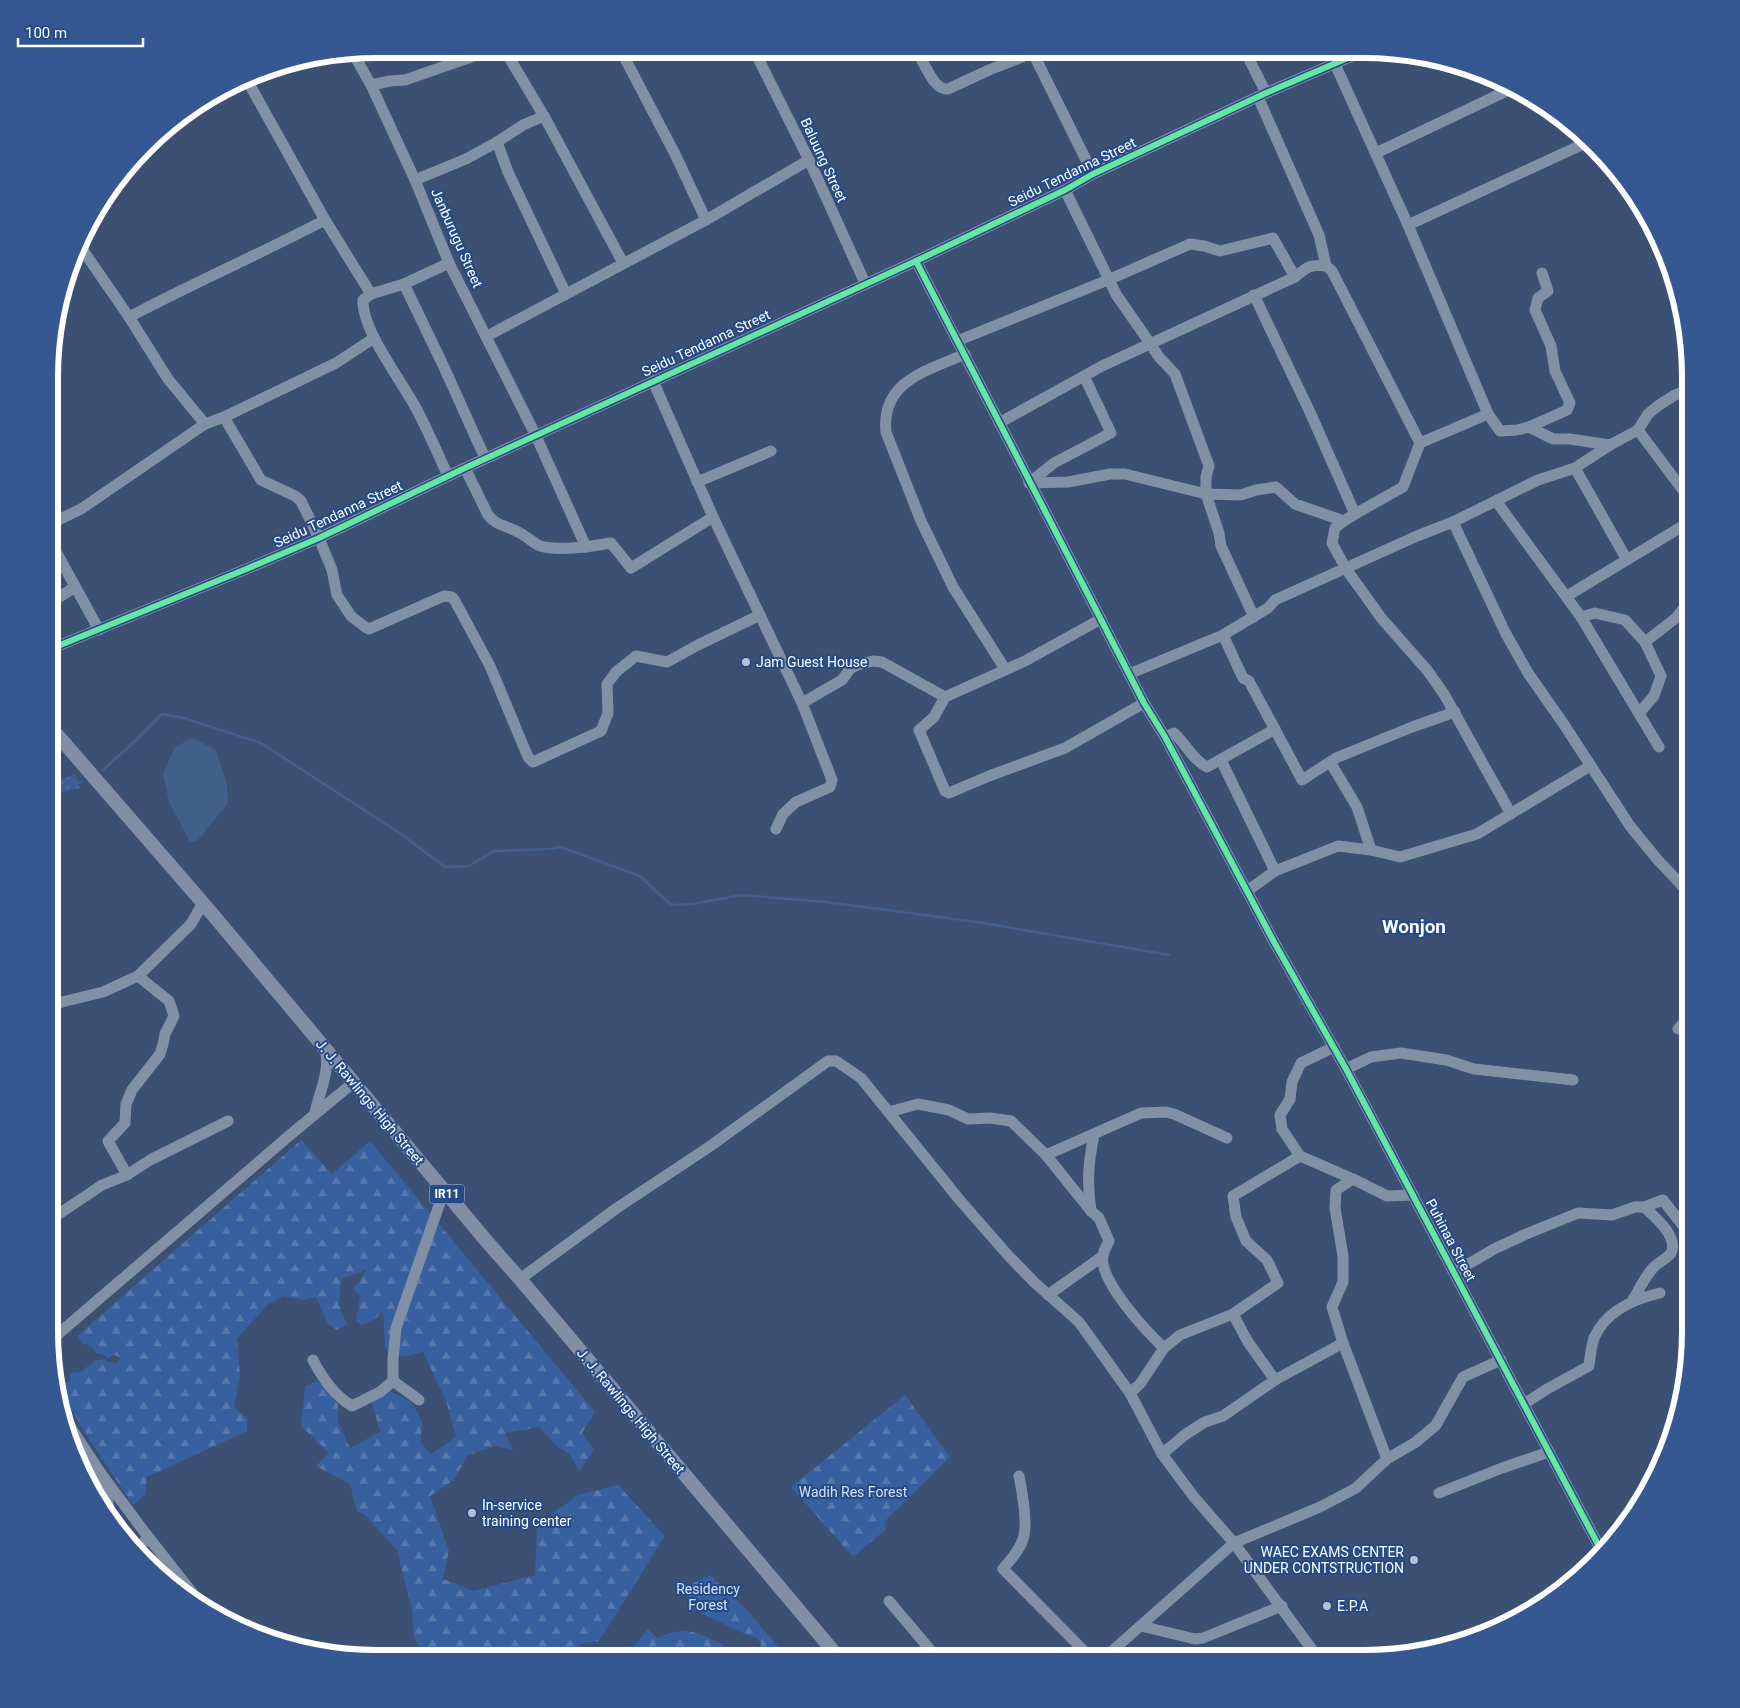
<svg xmlns="http://www.w3.org/2000/svg" width="1740" height="1708" viewBox="0 0 1740 1708" font-family="Roboto,sans-serif">
<style>
.grass{fill:url(#grass-dots)}
.forest{fill:url(#forest-firs)}
.water{fill:#425e8a}
.lines{fill:none;stroke-linecap:round;stroke-linejoin:round}
.stream{stroke:#425e8a;stroke-width:2.5}
.minor{stroke:#8290a6;stroke-width:11}
.major{stroke:#818ea5;stroke-width:14}
.cycleway-casing{stroke:#244a88;stroke-width:9}
.cycleway{stroke:#66e7a1;stroke-width:6}
.poi-dot{fill:#bac2ce;stroke:#244a88;stroke-width:2}
.labels{text-anchor:middle;stroke-width:4;stroke-linejoin:round;paint-order:stroke}
.shield{fill:#244a88;stroke:#bdc9db;stroke-width:1}
.shield-label{font-size:12px;font-weight:bold;fill:#fff}
.street-label{font-size:14px;fill:#fff;stroke:#244a88}
.poi-label{font-size:14px;fill:#fff;stroke:#244a88;text-anchor:start}
.park-label{font-size:14px;fill:#d3e2f7;stroke:#244a88}
.district-label{font-size:19px;font-weight:bold;fill:#fff;stroke:#244a88}
.rim{fill:none;stroke:#fff;stroke-width:6}
</style>
<defs>
<pattern id="grass-dots" width="8" height="8" patternUnits="userSpaceOnUse" patternTransform="scale(1.25)"><rect width="8" height="8" fill="#38609e"/><path d="M2 2h.1M6 6h.1" fill="none" stroke="#5678ad" stroke-width="1.8" stroke-linecap="round"/></pattern>
<pattern id="forest-firs" width="22" height="20" patternUnits="userSpaceOnUse" patternTransform="scale(1.25)"><rect width="22" height="20" fill="#38609e"/><path d="M5 1l3.5 6h-7zM16 11l3.5 6h-7z" fill="#5678ad"/></pattern>
</defs>
<rect width="100%" height="100%" fill="#3b5072"/>
<polygon class="grass" points="75,774 80,788 52,794 52,783"/>
<g class="forest">
<path d="M301,1140L332,1174L370,1141L595,1412L582,1433L594,1450L579,1471L570,1455L555,1445L540,1427L505,1433L513,1450L494,1446L467,1456L454,1480L430,1496L449,1551L443,1579L474,1591L535,1575L537,1525L578,1495L618,1485L665,1536L599,1641L580,1644L560,1659H429L414,1638L412,1610L397,1550L366,1516L357,1511L350,1484L316,1466L329,1453L301,1426L305,1386L318,1381L338,1404V1421L350,1448L380,1432L372,1402L389,1391L410,1401L422,1420L421,1443L431,1454L456,1437L446,1401L423,1351C407,1357 399,1360 385,1347L383,1311L375,1319L362,1325L356,1321L360,1296L353,1288L359,1283L366,1270L341,1279L339,1304L347,1325L337,1330L328,1324L316,1297L303,1300L283,1296L267,1305L237,1339L240,1376L234,1407L247,1419V1431L147,1477L145,1495L133,1505L85,1433L57,1384L69,1381L71,1373L80,1372L95,1361L105,1359L106,1362L118,1363L120,1358L115,1355L108,1358L102,1354L96,1353C92,1347 90,1344 82,1344L77,1336Z"/>
<polygon points="905,1395 950,1457 886,1520 885,1530 853,1557 791,1487"/>
<polygon points="710,1575 748,1611 788,1659 747,1659 760,1652 761,1643 755,1637 745,1634 695,1610 687,1596 692,1584"/>
<path d="M648,1629L657,1638C688,1625 694,1632 722,1644L727,1655L735,1659H630L628,1654Z"/>
</g>
<polygon class="water" points="193,738 216,750 227,784 228,803 198,840 190,842 169,802 163,774 175,747"/>
<g class="lines">
<g class="stream">
<polyline points="103,770 134,742 162,714 184,718 261,743 401,834 445,867 469,866 494,851 550,849 561,847 640,876 671,905 693,904 742,895 826,902 977,922 1169,955"/>
<polyline points="52,788 67,784 82,782"/>
</g>
<g class="minor">
<polyline points="504,49 544,116 623,263"/>
<polyline points="620,49 675,154 706,220"/>
<polyline points="754,50 809,160 865,283"/>
<path d="M915,50C925,61 933,91 948,89L989,70L1037,51"/>
<polyline points="1245,51 1266,93"/>
<polyline points="353,53 371,85 415,180 449,263 536,436 586,547"/>
<polyline points="1033,53 1093,174"/>
<polyline points="758,58 774,50"/>
<polyline points="1335,64 1408,225 1488,414 1500,431 1517,430 1529,427 1567,410 1570,403 1555,371 1551,346 1535,310 1538,298 1548,291 1542,273"/>
<polyline points="247,80 325,220"/>
<polyline points="371,85 390,81 405,80 494,49"/>
<polyline points="1258,97 1319,235 1326,266"/>
<polyline points="497,142 508,172 566,294"/>
<polyline points="1376,153 1515,87"/>
<polyline points="415,180 466,159 497,142 523,125 544,116"/>
<polyline points="1065,190 1117,296 1143,333 1159,357 1175,374 1209,466 1206,477 1206,494 1219,533 1221,546 1254,617"/>
<polyline points="1408,225 1590,141"/>
<polyline points="80,246 129,317 168,379 205,424"/>
<polyline points="916,261 1144,703 1165,737 1274,942 1346,1069 1602,1552"/>
<polyline points="449,263 404,284 443,365 485,458"/>
<path d="M371,294L363,300C362,331 402,381 417,410C428,431 438,454 448,476"/>
<polyline points="1254,295 1309,410 1355,514 1344,521"/>
<path d="M129,317C193,283 260,254 325,220L371,294L404,284"/>
<polyline points="487,336 706,220 809,160"/>
<polyline points="957,341 1108,280 1190,244 1204,246 1220,251 1273,238 1295,277"/>
<path d="M965,354C927,371 881,381 886,432L921,521L953,587L1005,669"/>
<polyline points="653,381 713,517 802,703 832,780 830,787 796,802 783,814 776,829"/>
<polyline points="224,417 336,363 374,338"/>
<path d="M999,423L1102,366L1295,277C1307,267 1310,264 1326,266L1332,271L1420,443"/>
<polyline points="1529,427 1553,439 1570,439 1610,445"/>
<polyline points="1638,430 1691,501"/>
<path d="M465,468L488,515C495,525 507,526 518,532C525,535 531,541 538,545C553,552 594,546 611,543L631,568L713,517"/>
<polyline points="1575,468 1627,560"/>
<polyline points="697,482 771,451"/>
<polyline points="1029,483 1068,482 1110,474 1125,474 1206,494 1241,495 1256,490 1276,487 1295,504 1344,521 1335,528 1332,543 1346,569 1382,619 1427,670 1444,694 1511,814"/>
<polyline points="1029,483 1054,463 1111,433 1084,376"/>
<polyline points="1496,501 1581,617 1659,747"/>
<polyline points="1355,514 1403,487 1420,443 1488,414"/>
<polyline points="54,522 81,509 205,424 224,417 261,480 295,496 301,501 319,538 332,570 337,595 351,616 365,627 369,629 444,596 452,597 455,601 490,666 528,757 533,762 601,731 608,713 607,684 616,672 636,656 667,662 698,645 760,615"/>
<polyline points="1453,522 1505,632 1528,673 1563,723 1630,826 1657,859 1691,895"/>
<polyline points="54,548 99,630"/>
<polyline points="1567,596 1691,521"/>
<polyline points="53,601 75,587"/>
<polyline points="1581,617 1595,613 1625,620 1645,642 1676,618 1686,605 1688,578 1691,575"/>
<polyline points="1223,635 1243,678 1249,681 1302,780 1336,758 1412,727 1455,712"/>
<polyline points="53,648 244,570 319,538 465,468 916,261 1065,190 1093,174 1266,93 1364,51"/>
<polyline points="1129,674 1223,635 1268,608 1275,600 1417,536 1453,522 1538,480 1575,468 1610,445 1638,430 1648,414 1659,405 1675,395 1691,388"/>
<polyline points="945,697 934,717 919,730 945,791 949,793 989,776 1065,748 1144,703"/>
<polyline points="802,703 842,680 850,669 857,665 873,661 882,662 945,697 1025,661 1101,619"/>
<polyline points="1639,713 1654,696 1661,676 1645,642"/>
<path d="M1165,737L1174,733C1186,744 1193,760 1207,767L1275,729"/>
<polyline points="1221,760 1275,871 1247,891"/>
<polyline points="1330,762 1357,807 1371,850"/>
<polyline points="1275,871 1338,846 1371,850 1400,857 1477,834 1590,766"/>
<polyline points="51,1007 62,1002 103,992 138,976"/>
<polyline points="1678,1029 1691,1015"/>
<polyline points="1334,1047 1301,1063 1292,1082 1290,1099 1280,1115 1282,1129 1300,1156 1353,1179 1387,1196 1413,1195"/>
<polyline points="1346,1069 1371,1057 1401,1053 1446,1060 1474,1069 1573,1080"/>
<path d="M889,1112L918,1104L949,1110L968,1119L990,1118L1011,1121L1046,1155L1091,1211L1099,1218L1109,1241C1107,1245 1104,1250 1103,1255C1098,1280 1146,1331 1164,1348"/>
<path d="M315,1113C319,1092 331,1071 325,1049"/>
<polyline points="1046,1155 1141,1113 1166,1112 1174,1114 1227,1138"/>
<polyline points="127,1175 108,1141 125,1123 126,1104 132,1090 160,1054 163,1044 165,1034 174,1016 169,1001 138,976 191,924 203,903"/>
<polyline points="1353,1179 1336,1190 1335,1208 1343,1256 1343,1282 1332,1307 1343,1343 1387,1459"/>
<path d="M1091,1211C1087,1182 1088,1164 1094,1135"/>
<polyline points="50,1220 102,1185 127,1175 150,1160 228,1121"/>
<polyline points="1453,1271 1472,1262 1494,1249 1524,1235 1578,1213 1612,1215 1635,1207 1644,1207 1663,1200 1691,1236"/>
<polyline points="520,1279 617,1208 709,1147 828,1061 836,1061 861,1078 958,1198 1006,1253 1034,1282 1079,1322 1130,1393 1162,1454 1194,1497 1234,1543 1319,1659"/>
<polyline points="1048,1295 1103,1256"/>
<path d="M1632,1302C1638,1291 1644,1278 1653,1268C1657,1263 1667,1259 1671,1253C1679,1237 1655,1217 1644,1207"/>
<polyline points="1233,1314 1248,1342 1275,1380"/>
<polyline points="50,1341 290,1135 354,1082"/>
<path d="M313,1360C323,1379 334,1395 352,1406L380,1392L393,1381V1359L396,1328L444,1191"/>
<polyline points="393,1381 419,1400"/>
<polyline points="1130,1393 1140,1384 1164,1348 1180,1335 1233,1314 1278,1283 1267,1260 1246,1241 1236,1217 1233,1196 1300,1156"/>
<path d="M1524,1404L1547,1389L1589,1366C1590,1357 1591,1347 1594,1338C1606,1311 1633,1299 1660,1293"/>
<polyline points="65,1419 102,1475 149,1538 205,1609"/>
<polyline points="1162,1454 1186,1434 1205,1422 1223,1416 1275,1380 1343,1343"/>
<polyline points="103,1476 109,1508 109,1518"/>
<path d="M1019,1476C1022,1491 1028,1525 1023,1539C1020,1550 1011,1559 1003,1569L1092,1659"/>
<polyline points="1439,1493 1502,1468 1549,1452"/>
<polyline points="135,1549 149,1538"/>
<polyline points="889,1601 938,1659"/>
<polyline points="1141,1626 1195,1639 1203,1638 1282,1606"/>
<polyline points="1103,1659 1234,1543 1320,1507 1356,1488 1387,1459 1416,1442 1436,1425 1463,1377 1501,1360"/>
</g>
<polyline class="major" points="53,730 203,903 489,1244 520,1279 840,1659"/>
<defs>
<g id="cycleway">
<polyline points="916,261 1144,703 1165,737 1274,942 1346,1069 1602,1552"/>
<polyline points="53,648 244,570 319,538 465,468 916,261 1065,190 1093,174 1266,93 1364,51"/>
</g>
</defs>
<use href="#cycleway" class="cycleway-casing"/>
<use href="#cycleway" class="cycleway"/>
</g>
<g class="poi-dot">
<circle cx="746" cy="662" r="5"/>
<circle cx="472" cy="1513" r="5"/>
<circle cx="1414" cy="1560" r="5"/>
<circle cx="1327" cy="1606" r="5"/>
</g>
<g class="labels">
<rect class="shield" x="429.5" y="1184.5" width="35" height="19" rx="4"/>
<g class="shield-label">
<text x="447" y="1198">IR11</text>
</g>
<g class="street-label">
<text transform="translate(824 160) rotate(65)" y="5">Baluung Street</text>
<text transform="translate(1072 172) rotate(-26)" y="5">Seidu Tendanna Street</text>
<text transform="translate(457 238) rotate(66)" y="5">Janburugu Street</text>
<text transform="translate(706 343) rotate(-25)" y="5">Seidu Tendanna Street</text>
<text transform="translate(338 514) rotate(-25)" y="5">Seidu Tendanna Street</text>
<text transform="translate(370 1102) rotate(50)" y="5">J. J. Rawlings High Street</text>
<text transform="translate(1451 1240) rotate(62)" y="5">Puhinaa Street</text>
<text transform="translate(631 1411) rotate(50)" y="5">J. J. Rawlings High Street</text>
</g>
<g class="poi-label">
<text x="756" y="667">Jam Guest House</text>
<text x="482" y="1510">In-service<tspan x="482" dy="16">training center</tspan></text>
<text x="1404" y="1557" text-anchor="end">WAEC EXAMS CENTER<tspan x="1404" dy="16">UNDER CONTSTRUCTION</tspan></text>
<text x="1337" y="1611">E.P.A</text>
</g>
<g class="park-label">
<text x="853" y="1497">Wadih Res Forest</text>
<text x="708" y="1594">Residency<tspan x="708" dy="16">Forest</tspan></text>
</g>
<g class="district-label">
<text x="1414" y="933">Wonjon</text>
</g>
</g>
<path d="M0 0H1740V1708H0ZM377 58H1363A319 319 0 0 1 1682 377V1331A319 319 0 0 1 1363 1650H377A319 319 0 0 1 58 1331V377A319 319 0 0 1 377 58Z" fill="#365892" fill-rule="evenodd"/>
<path class="rim" d="M377 58H1363A319 319 0 0 1 1682 377V1331A319 319 0 0 1 1363 1650H377A319 319 0 0 1 58 1331V377A319 319 0 0 1 377 58Z"/>
<path d="M18 38v8h125v-8" fill="none" stroke="#ffffff" stroke-width="2.5"/>
<text x="25" y="38" font-size="15" fill="#ffffff" stroke="#244a88" stroke-width="4" paint-order="stroke">100 m</text>
</svg>
